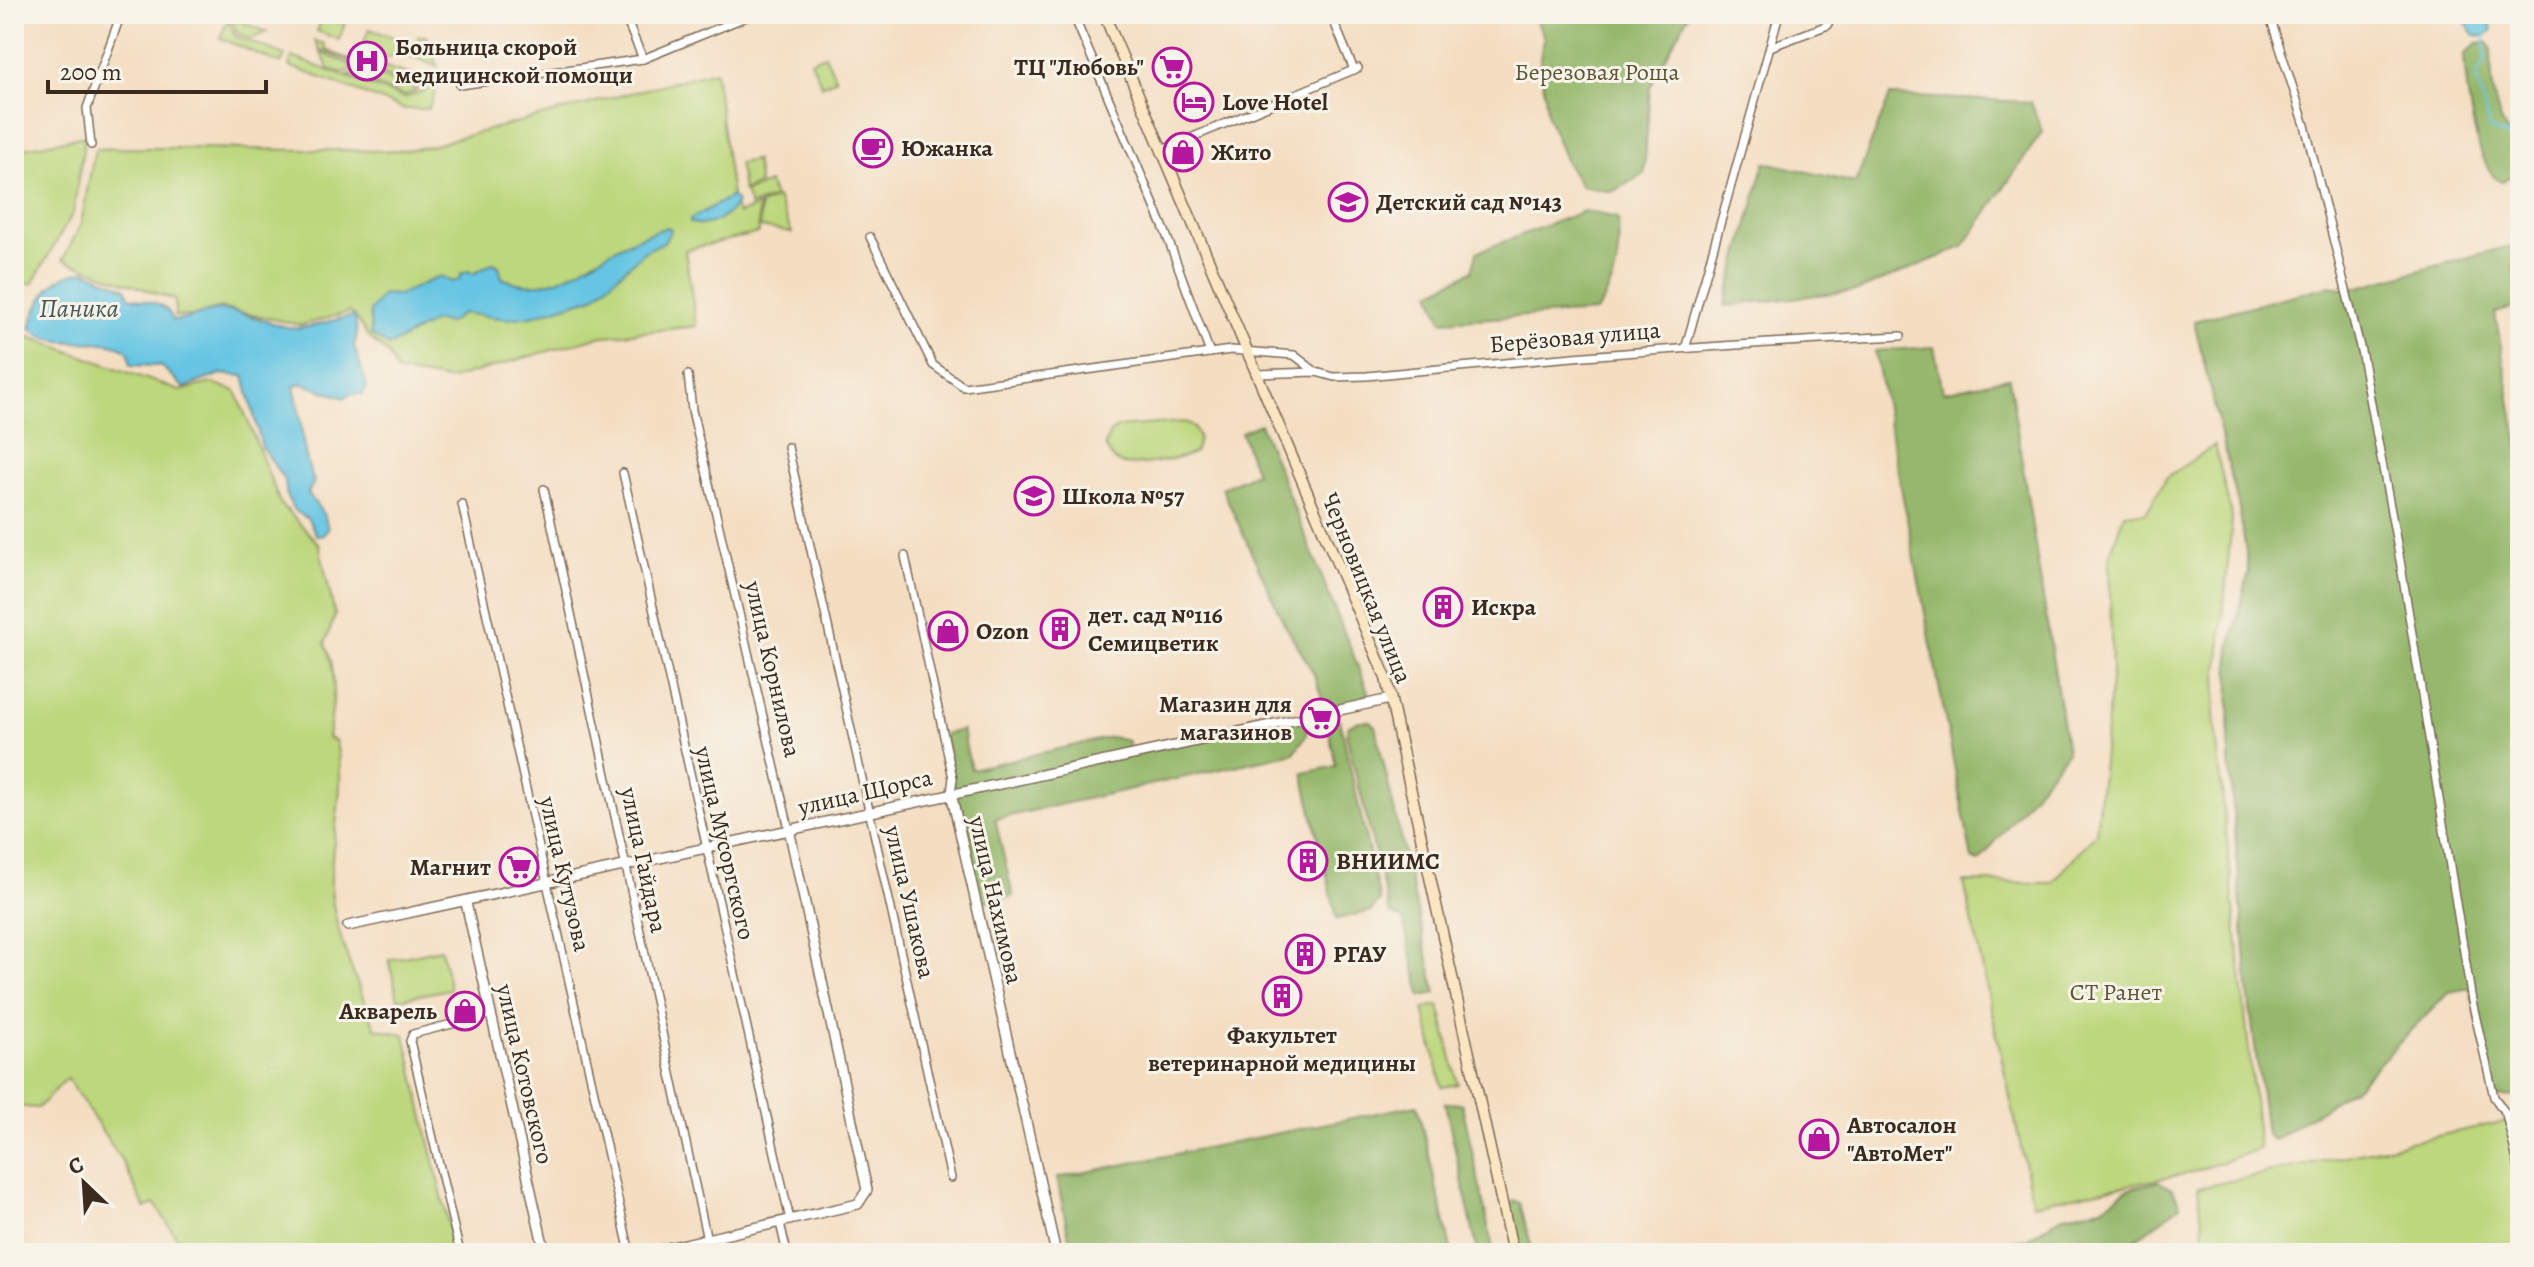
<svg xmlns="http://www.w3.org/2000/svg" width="2534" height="1267" viewBox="0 0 2534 1267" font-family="Alegreya,serif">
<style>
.green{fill:#bcd77c;stroke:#7c804d;stroke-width:2}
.forest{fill:#95b86c;stroke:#687145;stroke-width:2}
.water{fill:#65c5e3;stroke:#507880;stroke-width:2}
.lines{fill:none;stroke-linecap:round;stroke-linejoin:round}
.stream{stroke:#65c5e3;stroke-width:2}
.minor-casing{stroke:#7c6957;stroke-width:10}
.tertiary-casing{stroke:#7c6957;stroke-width:12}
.secondary-casing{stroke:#7c6957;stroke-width:13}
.minor{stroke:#fff;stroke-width:7}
.tertiary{stroke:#fff;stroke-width:9}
.secondary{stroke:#fbe6c3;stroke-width:10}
.labels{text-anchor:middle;stroke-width:6;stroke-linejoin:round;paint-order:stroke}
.poi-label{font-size:24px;font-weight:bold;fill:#3b2a1e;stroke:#f7f3e8;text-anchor:start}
.park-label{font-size:24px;fill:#5b5536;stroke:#f7f3e8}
.street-label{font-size:24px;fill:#3b2a1e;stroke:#f7f3e8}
.water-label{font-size:26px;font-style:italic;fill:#485859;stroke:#f7f3e8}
</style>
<rect width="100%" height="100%" fill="#f7f3e8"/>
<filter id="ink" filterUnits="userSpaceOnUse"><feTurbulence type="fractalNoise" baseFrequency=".0125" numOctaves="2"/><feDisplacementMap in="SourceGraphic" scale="16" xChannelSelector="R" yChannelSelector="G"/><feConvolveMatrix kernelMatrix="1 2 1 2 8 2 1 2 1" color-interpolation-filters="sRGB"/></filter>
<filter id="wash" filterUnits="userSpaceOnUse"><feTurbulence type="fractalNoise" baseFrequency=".006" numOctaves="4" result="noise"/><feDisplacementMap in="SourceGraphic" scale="32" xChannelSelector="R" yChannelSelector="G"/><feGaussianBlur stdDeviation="1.8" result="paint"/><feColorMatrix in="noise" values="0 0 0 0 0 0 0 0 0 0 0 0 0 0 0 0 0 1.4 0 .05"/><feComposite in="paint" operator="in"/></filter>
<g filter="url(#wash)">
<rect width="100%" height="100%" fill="#f4dec2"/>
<g class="green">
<polygon points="324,15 345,23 339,40 317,31"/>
<polygon points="231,18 267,32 251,39 237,33"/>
<polygon points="228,19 235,36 285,55 281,64 220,38"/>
<polygon points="369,29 402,40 397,53 388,58 362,48"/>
<polygon points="419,36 426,36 438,67 406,54 414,50"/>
<polygon points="315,41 325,44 326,50 351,60 358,56 372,62 362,66 320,50"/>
<polygon points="321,53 357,67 343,73 329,69"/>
<polygon points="825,55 836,79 822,86 811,61"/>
<polygon points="292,57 404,98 438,86 428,109 404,109 289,66"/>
<polygon points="376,64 433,82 420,88 366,68"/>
<polygon points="362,69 417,90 404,96 348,75"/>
<path d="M715,71L732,197L738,214L758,206L759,233L685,250L696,326L597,337L448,380L396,371C387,347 387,355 371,339C362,330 361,321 350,312L301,325L220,308L196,316H175V300L63,260L81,224L95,149C175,146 253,150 333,150C376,150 413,155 453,139Z"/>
<polygon points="85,136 73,213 32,284 14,282 14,150"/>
<polygon points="755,160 759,184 743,191 739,163"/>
<polygon points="769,183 774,198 750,206 745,192"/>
<polygon points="777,198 792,233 760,227 760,205"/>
<path d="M27,336L180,391L211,383L236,391L280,503L319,544L335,616L325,643C339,673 333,707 328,738L335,740C349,786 329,839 331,887C334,935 358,983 375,1028L405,1035L455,1253H187L155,1204L145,1208L124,1164L67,1078L38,1108L14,1106V356L20,358Z"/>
<path d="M1184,422L1194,427L1199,439L1195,452C1182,459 1138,467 1123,464C1113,462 1109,453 1105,445L1110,433L1118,427Z"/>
<polygon points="2215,445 2232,519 2214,714 2259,1149 2189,1173 2033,1204 1964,882 2052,883 2096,833 2112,670 2109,558 2124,513 2146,513 2167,477"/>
<polygon points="441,949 450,989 398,999 389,960"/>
<polygon points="1439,1005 1458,1084 1442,1087 1424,1009"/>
<polygon points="2520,1118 2520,1166 2513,1168 2520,1198 2520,1253 2206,1253 2198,1188"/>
</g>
<g class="forest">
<polygon points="1533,14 1689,14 1650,87 1644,174 1612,192 1581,186 1565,160 1548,118 1540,58 1544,37"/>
<path d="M2487,42L2491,48C2491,80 2492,104 2507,133L2520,137V170L2501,182C2474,167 2466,85 2464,55L2477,43Z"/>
<polygon points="1890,96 2031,102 2042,132 1963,247 1860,290 1725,306 1765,162 1855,183"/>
<path d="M1584,211L1618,218C1620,255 1618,281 1596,312L1442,321L1431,292L1472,271L1477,252Z"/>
<polygon points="2510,246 2520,306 2495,313 2520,457 2520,1096 2495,1097 2470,988 2449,992 2358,1085 2274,1140 2266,1134 2249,999 2229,759 2230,648 2249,571 2240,513 2194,321 2328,286 2351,289"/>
<polygon points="1934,347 1943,392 2009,378 2067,752 1979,862 1972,859 1875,351"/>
<polygon points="1260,424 1371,699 1326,709 1313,672 1284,623 1222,488 1256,473 1241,432"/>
<polygon points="1303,717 1307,734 1294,753 995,819 1013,896 977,903 944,734 962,730 971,769 1111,737 1128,741 1130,754"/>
<polygon points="1339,718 1380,901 1371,911 1337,919 1303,773 1336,766 1327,721"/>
<polygon points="1359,721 1370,721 1375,726 1436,993 1421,996 1403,919 1390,914 1346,734 1349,725"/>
<polygon points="1445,1103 1462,1104 1494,1253 1478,1253"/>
<polygon points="1417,1105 1452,1253 1072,1253 1057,1178"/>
<polygon points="2158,1181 2173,1190 2180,1206 2117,1253 1949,1253 2026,1239 2064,1215 2102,1208 2126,1190"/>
<polygon points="1514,1201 1520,1203 1533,1253 1521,1253 1510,1206"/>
<polygon points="2195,1235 2200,1240 2198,1253 2165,1253 2184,1238"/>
</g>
<g class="water">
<polygon points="2458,14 2488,14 2492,30 2485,36 2475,35"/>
<path d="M732,196L737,202C729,217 707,230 690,222V219Z"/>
<path d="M668,227L671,230L664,242L645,251L594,297L532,316L507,319L463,313L449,323L435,321L389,346L371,335L370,311L383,294L399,295L440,276L452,282L459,280L461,274L469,271L473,274L493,263L499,266L502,278C544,297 576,271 611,251C629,241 648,233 668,227Z"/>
<path d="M85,271L126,288L129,297C148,303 165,300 173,320C190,321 205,310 221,310C243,311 268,323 287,327C310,331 332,318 355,316L357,334L354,346L367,386L363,394H350L345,398L300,383L294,387C303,419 300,452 314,481L308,493L325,517L328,529L323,535L317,536L308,519L294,510L287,497L285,481L262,447L244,376L220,374L184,388L161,366L131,365L128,351C98,332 60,354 30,328C40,298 50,275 85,271Z"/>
</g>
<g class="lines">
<polyline class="stream" points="2485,36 2485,62 2476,76 2490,130 2520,142"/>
</g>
</g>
<g filter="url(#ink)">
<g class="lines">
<defs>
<g id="minor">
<polyline points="624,14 643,59"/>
<polyline points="1073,14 1165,231 1210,353"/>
<polyline points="2269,14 2305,125 2362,355 2400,560 2472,1001 2494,1097 2506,1114 2520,1173"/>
<polyline points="1334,22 1354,70"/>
<polyline points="1770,47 1828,25 1827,14"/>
<polyline points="460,85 643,59 753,14"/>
<polyline points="91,145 87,108 121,14"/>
<polyline points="1162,150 1358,68"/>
<polyline points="870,237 933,365 964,387 1231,350 1294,355 1316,372"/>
<polyline points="1686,346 1779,14"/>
<path d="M1256,374L1316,372L1334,377L1367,376C1545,358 1723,344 1901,336"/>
<polyline points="688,375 692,410 789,829"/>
<polyline points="788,447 951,1178"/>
<polyline points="623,473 790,1220"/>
<polyline points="544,489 707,1240"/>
<polyline points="462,504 630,1253"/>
<polyline points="905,556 953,778 951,793"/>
<polyline points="780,1223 787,1253"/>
<polyline points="460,1253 410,1041 413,1034 491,1014"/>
</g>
<g id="tertiary">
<polyline points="951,793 1056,1253"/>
<polyline points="466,903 545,1253"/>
<polyline points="348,926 1390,699"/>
<polyline points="646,1253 858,1204 867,1190 789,829"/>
</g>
<polyline id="secondary" points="1104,14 1386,678 1513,1253"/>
</defs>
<use href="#minor" class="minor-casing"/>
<use href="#tertiary" class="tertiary-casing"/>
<use href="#secondary" class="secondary-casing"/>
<use href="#minor" class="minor"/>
<use href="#tertiary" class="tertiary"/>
<use href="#secondary" class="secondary"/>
</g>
</g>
<defs>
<symbol id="hospital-ring" viewBox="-11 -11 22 22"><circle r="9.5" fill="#f7f3e8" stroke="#b5179e" stroke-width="1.5"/><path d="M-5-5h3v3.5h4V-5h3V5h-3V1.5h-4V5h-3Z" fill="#b5179e"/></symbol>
<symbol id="supermarket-ring" viewBox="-11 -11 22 22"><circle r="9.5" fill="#f7f3e8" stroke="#b5179e" stroke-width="1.5"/><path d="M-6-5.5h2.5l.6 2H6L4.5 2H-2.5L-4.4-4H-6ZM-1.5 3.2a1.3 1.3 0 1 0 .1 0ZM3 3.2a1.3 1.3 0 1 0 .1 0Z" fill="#b5179e"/></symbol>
<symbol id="hotel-ring" viewBox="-11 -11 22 22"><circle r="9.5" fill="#f7f3e8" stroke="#b5179e" stroke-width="1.5"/><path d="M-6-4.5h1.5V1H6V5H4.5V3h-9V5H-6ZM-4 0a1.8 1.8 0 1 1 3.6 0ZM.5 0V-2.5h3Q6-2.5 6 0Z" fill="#b5179e"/></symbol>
<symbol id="cafe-ring" viewBox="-11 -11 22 22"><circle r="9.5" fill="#f7f3e8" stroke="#b5179e" stroke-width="1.5"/><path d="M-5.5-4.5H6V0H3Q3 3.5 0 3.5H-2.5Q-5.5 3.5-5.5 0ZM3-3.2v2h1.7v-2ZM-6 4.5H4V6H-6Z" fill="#b5179e"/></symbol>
<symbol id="shop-ring" viewBox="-11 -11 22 22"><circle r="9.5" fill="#f7f3e8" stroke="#b5179e" stroke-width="1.5"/><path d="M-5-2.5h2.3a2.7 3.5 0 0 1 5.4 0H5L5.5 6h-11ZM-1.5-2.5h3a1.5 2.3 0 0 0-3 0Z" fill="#b5179e"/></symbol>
<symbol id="school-ring" viewBox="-11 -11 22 22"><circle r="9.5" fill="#f7f3e8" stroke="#b5179e" stroke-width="1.5"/><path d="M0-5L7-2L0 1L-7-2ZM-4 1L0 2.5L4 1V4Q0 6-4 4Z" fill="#b5179e"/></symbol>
<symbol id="building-ring" viewBox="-11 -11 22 22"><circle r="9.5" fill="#f7f3e8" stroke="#b5179e" stroke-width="1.5"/><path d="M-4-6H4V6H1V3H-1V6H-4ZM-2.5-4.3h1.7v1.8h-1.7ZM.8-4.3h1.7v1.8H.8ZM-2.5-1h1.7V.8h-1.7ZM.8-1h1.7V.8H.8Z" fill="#b5179e"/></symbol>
</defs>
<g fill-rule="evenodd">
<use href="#hospital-ring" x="345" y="39" width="44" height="44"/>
<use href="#supermarket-ring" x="1150" y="45" width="44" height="44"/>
<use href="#hotel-ring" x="1172" y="80" width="44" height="44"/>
<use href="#cafe-ring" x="851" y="126" width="44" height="44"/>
<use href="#shop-ring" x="1161" y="130" width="44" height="44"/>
<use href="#school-ring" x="1326" y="180" width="44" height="44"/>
<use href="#school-ring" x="1012" y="474" width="44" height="44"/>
<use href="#building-ring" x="1421" y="585" width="44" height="44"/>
<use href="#building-ring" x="1038" y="607" width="44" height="44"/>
<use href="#shop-ring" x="926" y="609" width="44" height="44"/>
<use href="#supermarket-ring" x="1298" y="696" width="44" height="44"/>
<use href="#building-ring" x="1286" y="839" width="44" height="44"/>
<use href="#supermarket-ring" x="497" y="845" width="44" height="44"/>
<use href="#building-ring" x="1283" y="932" width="44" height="44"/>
<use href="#building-ring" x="1260" y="974" width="44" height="44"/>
<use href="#shop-ring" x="443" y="989" width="44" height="44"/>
<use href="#shop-ring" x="1797" y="1117" width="44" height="44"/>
</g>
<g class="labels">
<g class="poi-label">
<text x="395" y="55">Больница скорой<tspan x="395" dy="28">медицинской помощи</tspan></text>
<text x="1144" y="75" text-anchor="end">ТЦ "Любовь"</text>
<text x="1222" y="110">Love Hotel</text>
<text x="901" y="156">Южанка</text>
<text x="1211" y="160">Жито</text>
<text x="1376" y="210">Детский сад №143</text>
<text x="1062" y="504">Школа №57</text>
<text x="1471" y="615">Искра</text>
<text x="1088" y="623">дет. сад №116<tspan x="1088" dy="28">Семицветик</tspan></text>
<text x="976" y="639">Ozon</text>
<text x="1292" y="712" text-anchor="end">Магазин для<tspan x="1292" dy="28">магазинов</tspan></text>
<text x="1336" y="869">ВНИИМС</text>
<text x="491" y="875" text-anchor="end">Магнит</text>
<text x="1333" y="962">РГАУ</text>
<text x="437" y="1019" text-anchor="end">Акварель</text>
<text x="1282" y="1043" text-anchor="middle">Факультет<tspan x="1282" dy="28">ветеринарной медицины</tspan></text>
<text x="1847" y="1133">Автосалон<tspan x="1847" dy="28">"АвтоМет"</tspan></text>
</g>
<g class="park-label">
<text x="1597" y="80">Березовая Роща</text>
<text x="2116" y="1000">СТ Ранет</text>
</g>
<g class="street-label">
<text transform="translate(1575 337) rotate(-5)" y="8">Берёзовая улица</text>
<text transform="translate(1367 588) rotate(68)" y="8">Черновицкая улица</text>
<text transform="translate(773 669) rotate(77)" y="8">улица Корнилова</text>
<text transform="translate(865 792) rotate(-13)" y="8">улица Щорса</text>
<text transform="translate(725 843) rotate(77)" y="8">улица Мусоргского</text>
<text transform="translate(644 860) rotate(78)" y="8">улица Гайдара</text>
<text transform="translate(565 874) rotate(77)" y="8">улица Кутузова</text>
<text transform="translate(996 900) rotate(77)" y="8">улица Нахимова</text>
<text transform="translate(910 902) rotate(77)" y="8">улица Ушакова</text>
<text transform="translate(525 1074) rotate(77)" y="8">улица Котовского</text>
</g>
<g class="water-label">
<text x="79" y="317">Паника</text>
</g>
</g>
<rect width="2534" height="1267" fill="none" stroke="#f7f3e8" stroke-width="48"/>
<g transform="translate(84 1183) rotate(335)" stroke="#f7f3e8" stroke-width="6" paint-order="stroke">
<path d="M0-6L14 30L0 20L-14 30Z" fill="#3b2a1e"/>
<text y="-12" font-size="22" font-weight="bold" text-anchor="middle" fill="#3b2a1e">С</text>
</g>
<path d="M48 80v12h218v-12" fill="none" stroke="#3b2a1e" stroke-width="4"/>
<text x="60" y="80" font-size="24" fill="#3b2a1e" stroke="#f7f3e8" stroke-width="6" paint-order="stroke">200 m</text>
</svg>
